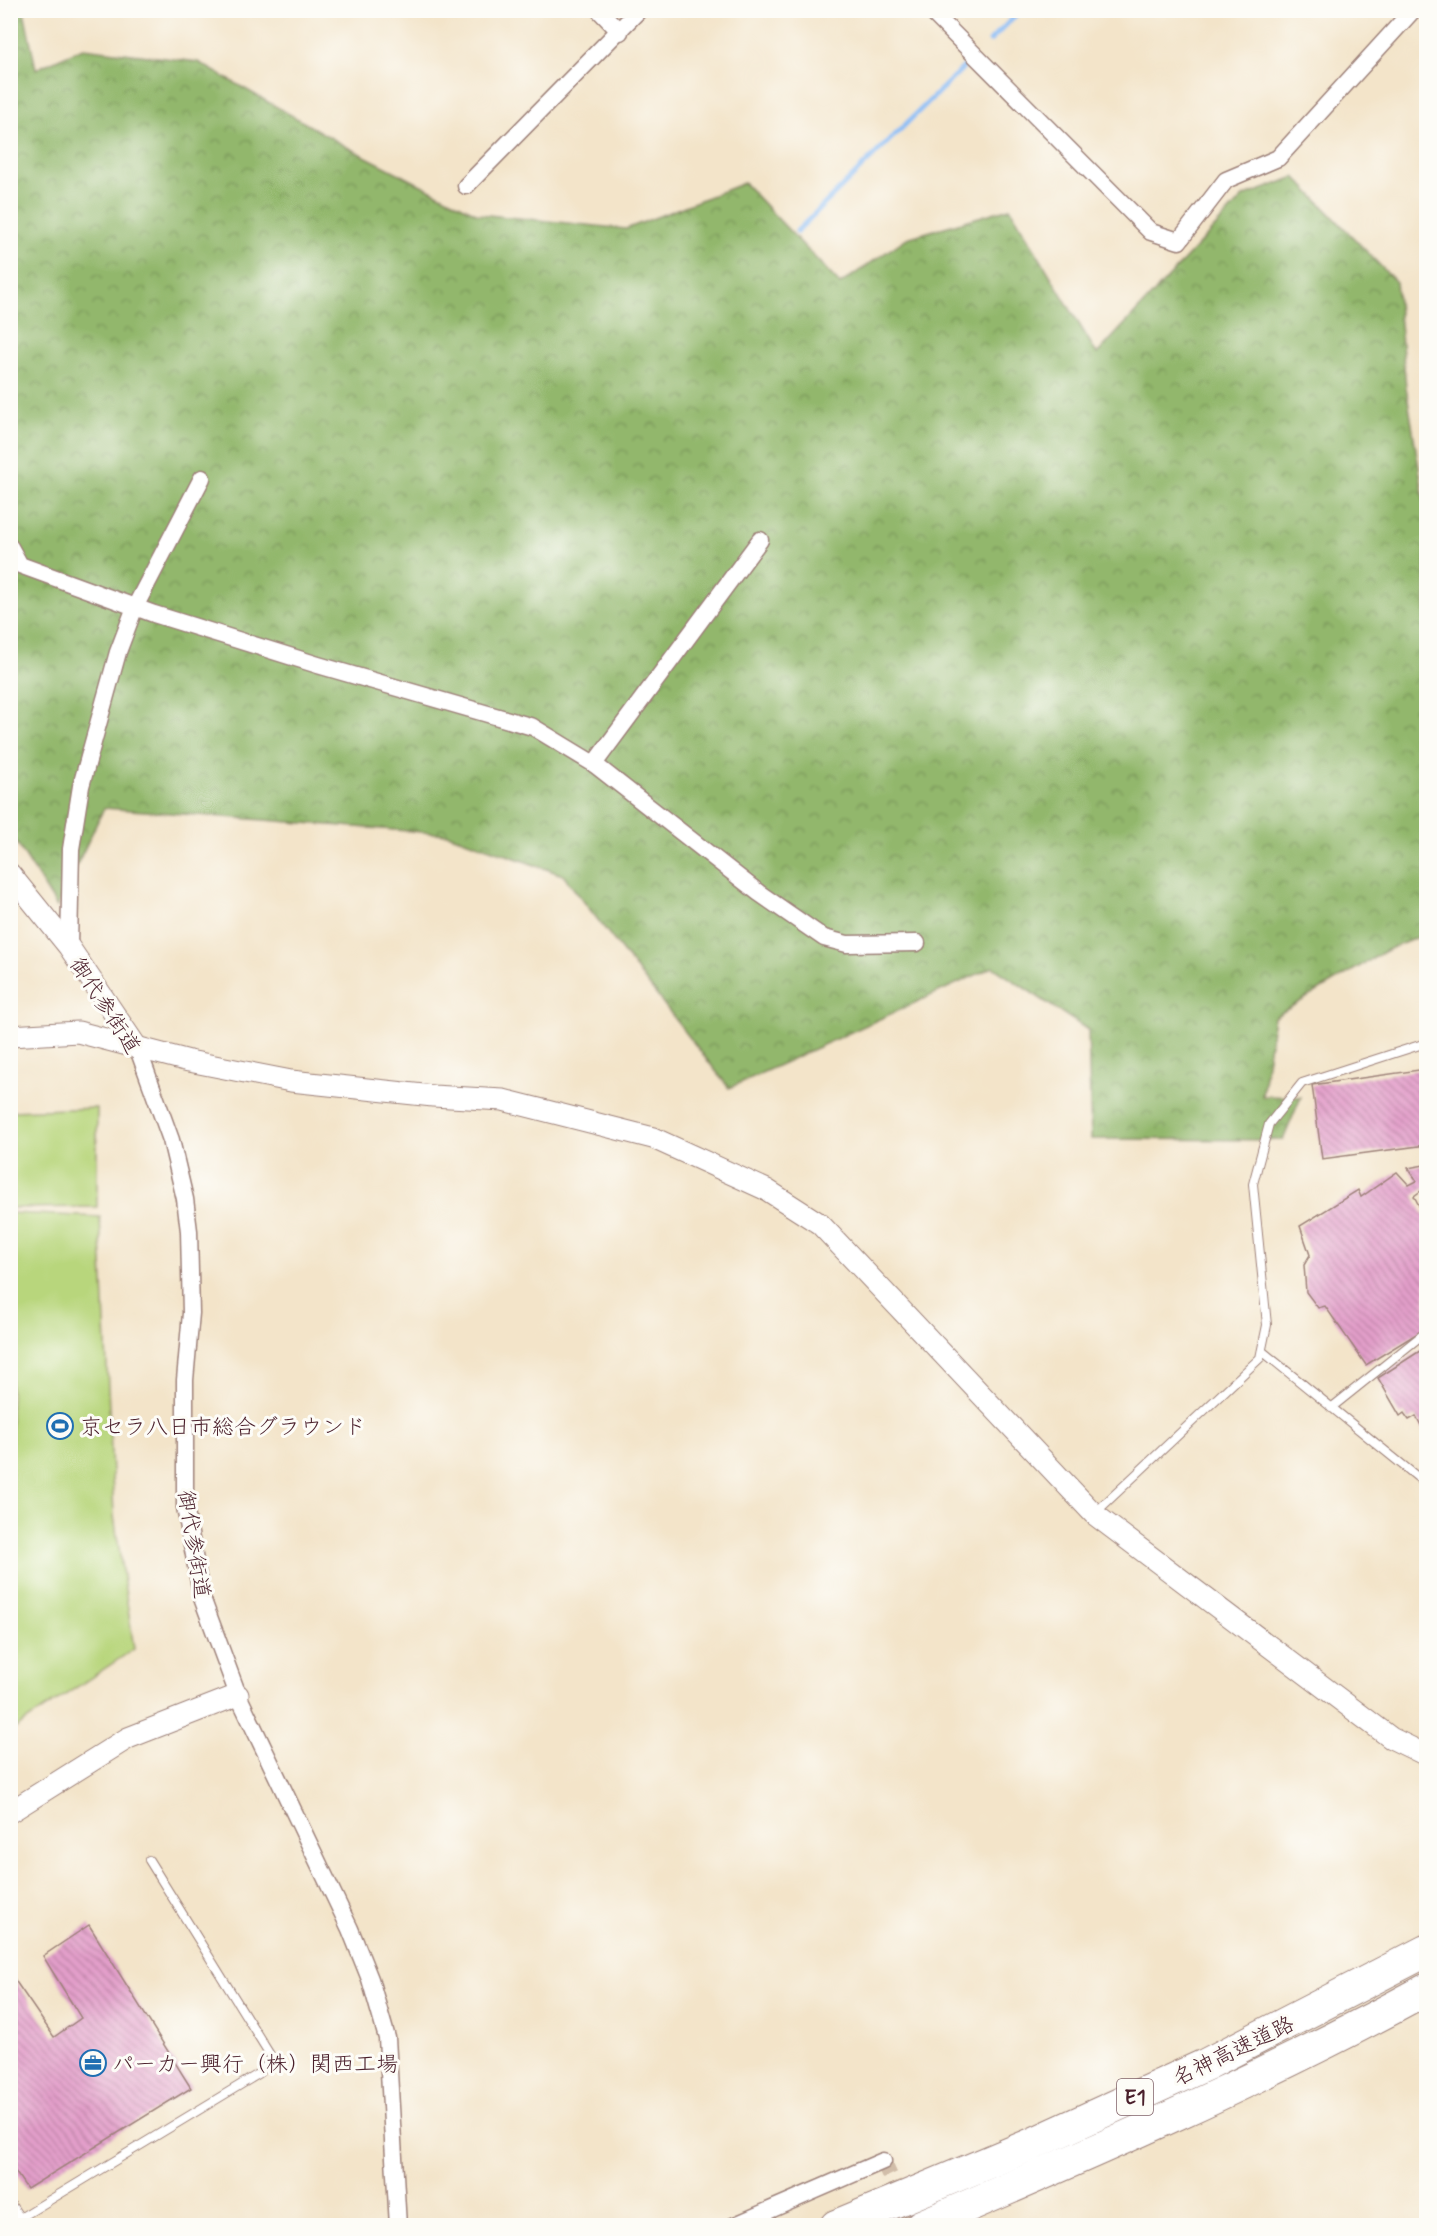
<svg xmlns="http://www.w3.org/2000/svg" width="1437" height="2236" viewBox="0 0 1437 2236" font-family="Mynerve,'Klee One',sans-serif">
<style>
.forest{fill:url(#forest-crowns);stroke:#6e6b4c;stroke-width:1.5}
.garden{fill:#b8d67c;stroke:#817a54;stroke-width:1.5}
.lines{fill:none;stroke-linecap:round;stroke-linejoin:round}
.stream{stroke:#88bbf5;stroke-width:5}
.building{fill:url(#building-back-hatch)}
.minor-tunnel{stroke:#d1bda9;stroke-width:16;stroke-dasharray:16 8;stroke-linecap:butt}
.service-casing{stroke:#9e827a;stroke-width:10}
.minor-casing{stroke:#9e827a;stroke-width:19}
.tertiary-casing{stroke:#9e827a;stroke-width:23}
.motorway-casing{stroke:#9e827a;stroke-width:34}
.service{stroke:#fff;stroke-width:8}
.minor{stroke:#fff;stroke-width:16}
.tertiary{stroke:#fff;stroke-width:21}
.motorway{stroke:#fff;stroke-width:32}
.labels{text-anchor:middle;stroke-width:6;stroke-linejoin:round;paint-order:stroke}
.shield{fill:#fdfcf7;stroke:#806168;stroke-width:1.5}
.shield-label{font-size:21px;font-weight:bold;fill:#4a1f2b}
.street-label{font-size:22px;fill:#4a1f2b;stroke:#fdfcf7}
.poi-label{font-size:22px;fill:#4a1f2b;stroke:#fdfcf7;text-anchor:start}
</style>
<defs>
<pattern id="forest-crowns" width="20" height="18" patternUnits="userSpaceOnUse" patternTransform="scale(1.5)"><rect width="20" height="18" fill="#92b76c"/><path d="M2 6a3 3 0 1 1 6 0M12 15a3 3 0 1 1 6 0" fill="none" stroke="#799459"/></pattern>
<pattern id="building-back-hatch" width="6" height="6" patternUnits="userSpaceOnUse" patternTransform="scale(1.5)"><rect width="6" height="6" fill="#e39fca"/><path d="M-1 5l2 2M0 0l6 6M5-1l2 2" fill="none" stroke="#ba81a4"/></pattern>
</defs>
<rect width="100%" height="100%" fill="#fdfcf7"/>
<filter id="ink" filterUnits="userSpaceOnUse"><feTurbulence type="fractalNoise" baseFrequency=".0167" numOctaves="2"/><feDisplacementMap in="SourceGraphic" scale="12" xChannelSelector="R" yChannelSelector="G"/><feConvolveMatrix kernelMatrix="1 2 1 2 8 2 1 2 1" color-interpolation-filters="sRGB"/></filter>
<filter id="wash" filterUnits="userSpaceOnUse"><feTurbulence type="fractalNoise" baseFrequency=".008" numOctaves="4" result="noise"/><feDisplacementMap in="SourceGraphic" scale="24" xChannelSelector="R" yChannelSelector="G"/><feGaussianBlur stdDeviation="1.35" result="paint"/><feColorMatrix in="noise" values="0 0 0 0 0 0 0 0 0 0 0 0 0 0 0 0 0 1.4 0 .05"/><feComposite in="paint" operator="in"/></filter>
<g filter="url(#wash)">
<rect width="100%" height="100%" fill="#f3e4c9"/>
<polygon class="forest" points="11,11 24,11 36,69 83,48 198,62 347,147 478,214 626,229 744,183 840,284 907,238 1010,208 1097,354 1243,197 1295,177 1396,282 1406,387 1426,512 1426,934 1389,949 1274,1017 1262,1096 1301,1097 1283,1140 1091,1139 1088,1030 993,967 729,1088 563,875 448,834 104,808 57,907 11,834"/>
<g class="garden">
<polygon points="97,1108 97,1207 11,1208 11,1111"/>
<polygon points="11,1213 100,1217 114,1516 134,1649 11,1731"/>
</g>
<g class="lines">
<g class="stream">
<polyline points="990,41 1021,10"/>
<polyline points="797,231 971,60"/>
</g>
</g>
<g id="blocks">
<g class="building">
<polygon points="1426,1069 1426,1145 1322,1159 1312,1085"/>
<polygon points="1424,1165 1426,1169 1426,1192 1425,1188 1414,1196 1426,1219 1426,1328 1366,1365 1325,1306 1318,1308 1306,1292 1304,1265 1310,1255 1300,1226 1358,1190 1361,1197 1397,1172 1409,1185 1417,1181 1408,1168"/>
<polygon points="1426,1347 1426,1435 1416,1416 1409,1420 1404,1413 1400,1416 1378,1378"/>
<polygon points="89,1925 191,2088 27,2189 10,2164 10,1973 54,2037 81,2018 43,1956"/>
</g>
</g>
</g>
<g filter="url(#ink)">
<use href="#blocks" fill-opacity="0" stroke="#9e827a" stroke-width="1.5"/>
<g class="lines">
<polyline class="minor-tunnel" points="883,2161 913,2226"/>
<defs>
<g id="service">
<polyline points="1262,1351 1426,1484"/>
<polyline points="1331,1408 1426,1332"/>
<polyline points="1095,1513 1260,1358 1267,1325 1253,1184 1269,1124 1302,1083 1426,1043"/>
<polyline points="10,2203 20,2218 260,2073 272,2058 149,1860"/>
</g>
<g id="minor">
<polyline points="599,10 620,32"/>
<polyline points="930,10 1151,232 1179,241 1226,180 1278,158 1413,10"/>
<polyline points="466,186 639,10"/>
<polyline points="10,547 20,565 154,614 318,665 533,727 594,764 759,893 824,938 847,944 917,943"/>
<polyline points="594,764 760,540"/>
<polyline points="69,947 71,849 81,786 118,652 135,607 202,478"/>
<polyline points="138,1049 171,1140 185,1199 189,1231 191,1313 185,1380 185,1507 202,1598 238,1695 350,1929 370,1979 387,2038 398,2226"/>
<polyline points="733,2226 883,2161"/>
</g>
<g id="tertiary">
<polyline points="10,874 69,947 138,1049"/>
<polyline points="10,1036 78,1032 189,1061 291,1081 433,1096 503,1100 653,1138 767,1190 820,1224 1094,1514 1391,1738 1426,1755"/>
<polyline points="10,1812 128,1738 238,1695"/>
</g>
<g id="motorway">
<polyline points="836,2226 1030,2145 1205,2065 1426,1951"/>
<path d="M921,2226C1092,2153 1263,2079 1426,1990"/>
</g>
</defs>
<use href="#service" class="service-casing"/>
<use href="#minor" class="minor-casing"/>
<use href="#tertiary" class="tertiary-casing"/>
<use href="#motorway" class="motorway-casing"/>
<use href="#service" class="service"/>
<use href="#minor" class="minor"/>
<use href="#tertiary" class="tertiary"/>
<use href="#motorway" class="motorway"/>
</g>
</g>
<defs>
<symbol id="stadium-ring" viewBox="-11 -11 22 22"><circle r="9.5" fill="#fdfcf7" stroke="#1f6fb2" stroke-width="1.5"/><path d="M0-5a6.5 5 0 1 0 0 10a6.5 5 0 1 0 0-10ZM-3.5-1.8h7v3.6h-7Z" fill="#1f6fb2"/></symbol>
<symbol id="office-ring" viewBox="-11 -11 22 22"><circle r="9.5" fill="#fdfcf7" stroke="#1f6fb2" stroke-width="1.5"/><path d="M-6-3h4V-5.5h4V-3h4V5H-6ZM-1-4.5V-3h2v-1.5ZM-6 0V1H6V0Z" fill="#1f6fb2"/></symbol>
</defs>
<g fill-rule="evenodd">
<use href="#stadium-ring" x="45" y="1411" width="30" height="30"/>
<use href="#office-ring" x="78" y="2048" width="30" height="30"/>
</g>
<g class="labels">
<rect class="shield" x="1117" y="2079" width="36" height="36" rx="4.5"/>
<g class="shield-label">
<text x="1135" y="2104">E1</text>
</g>
<g class="street-label">
<text transform="translate(106 1005) rotate(57)" y="8">御代参街道</text>
<text transform="translate(195 1544) rotate(81)" y="8">御代参街道</text>
<text transform="translate(1233 2050) rotate(-26)" y="8">名神高速道路</text>
</g>
<g class="poi-label">
<text x="80" y="1434">京セラ八日市総合グラウンド</text>
<text x="112" y="2071">パーカー興行（株）関西工場</text>
</g>
</g>
<rect width="1437" height="2236" fill="none" stroke="#fdfcf7" stroke-width="36"/>
</svg>
